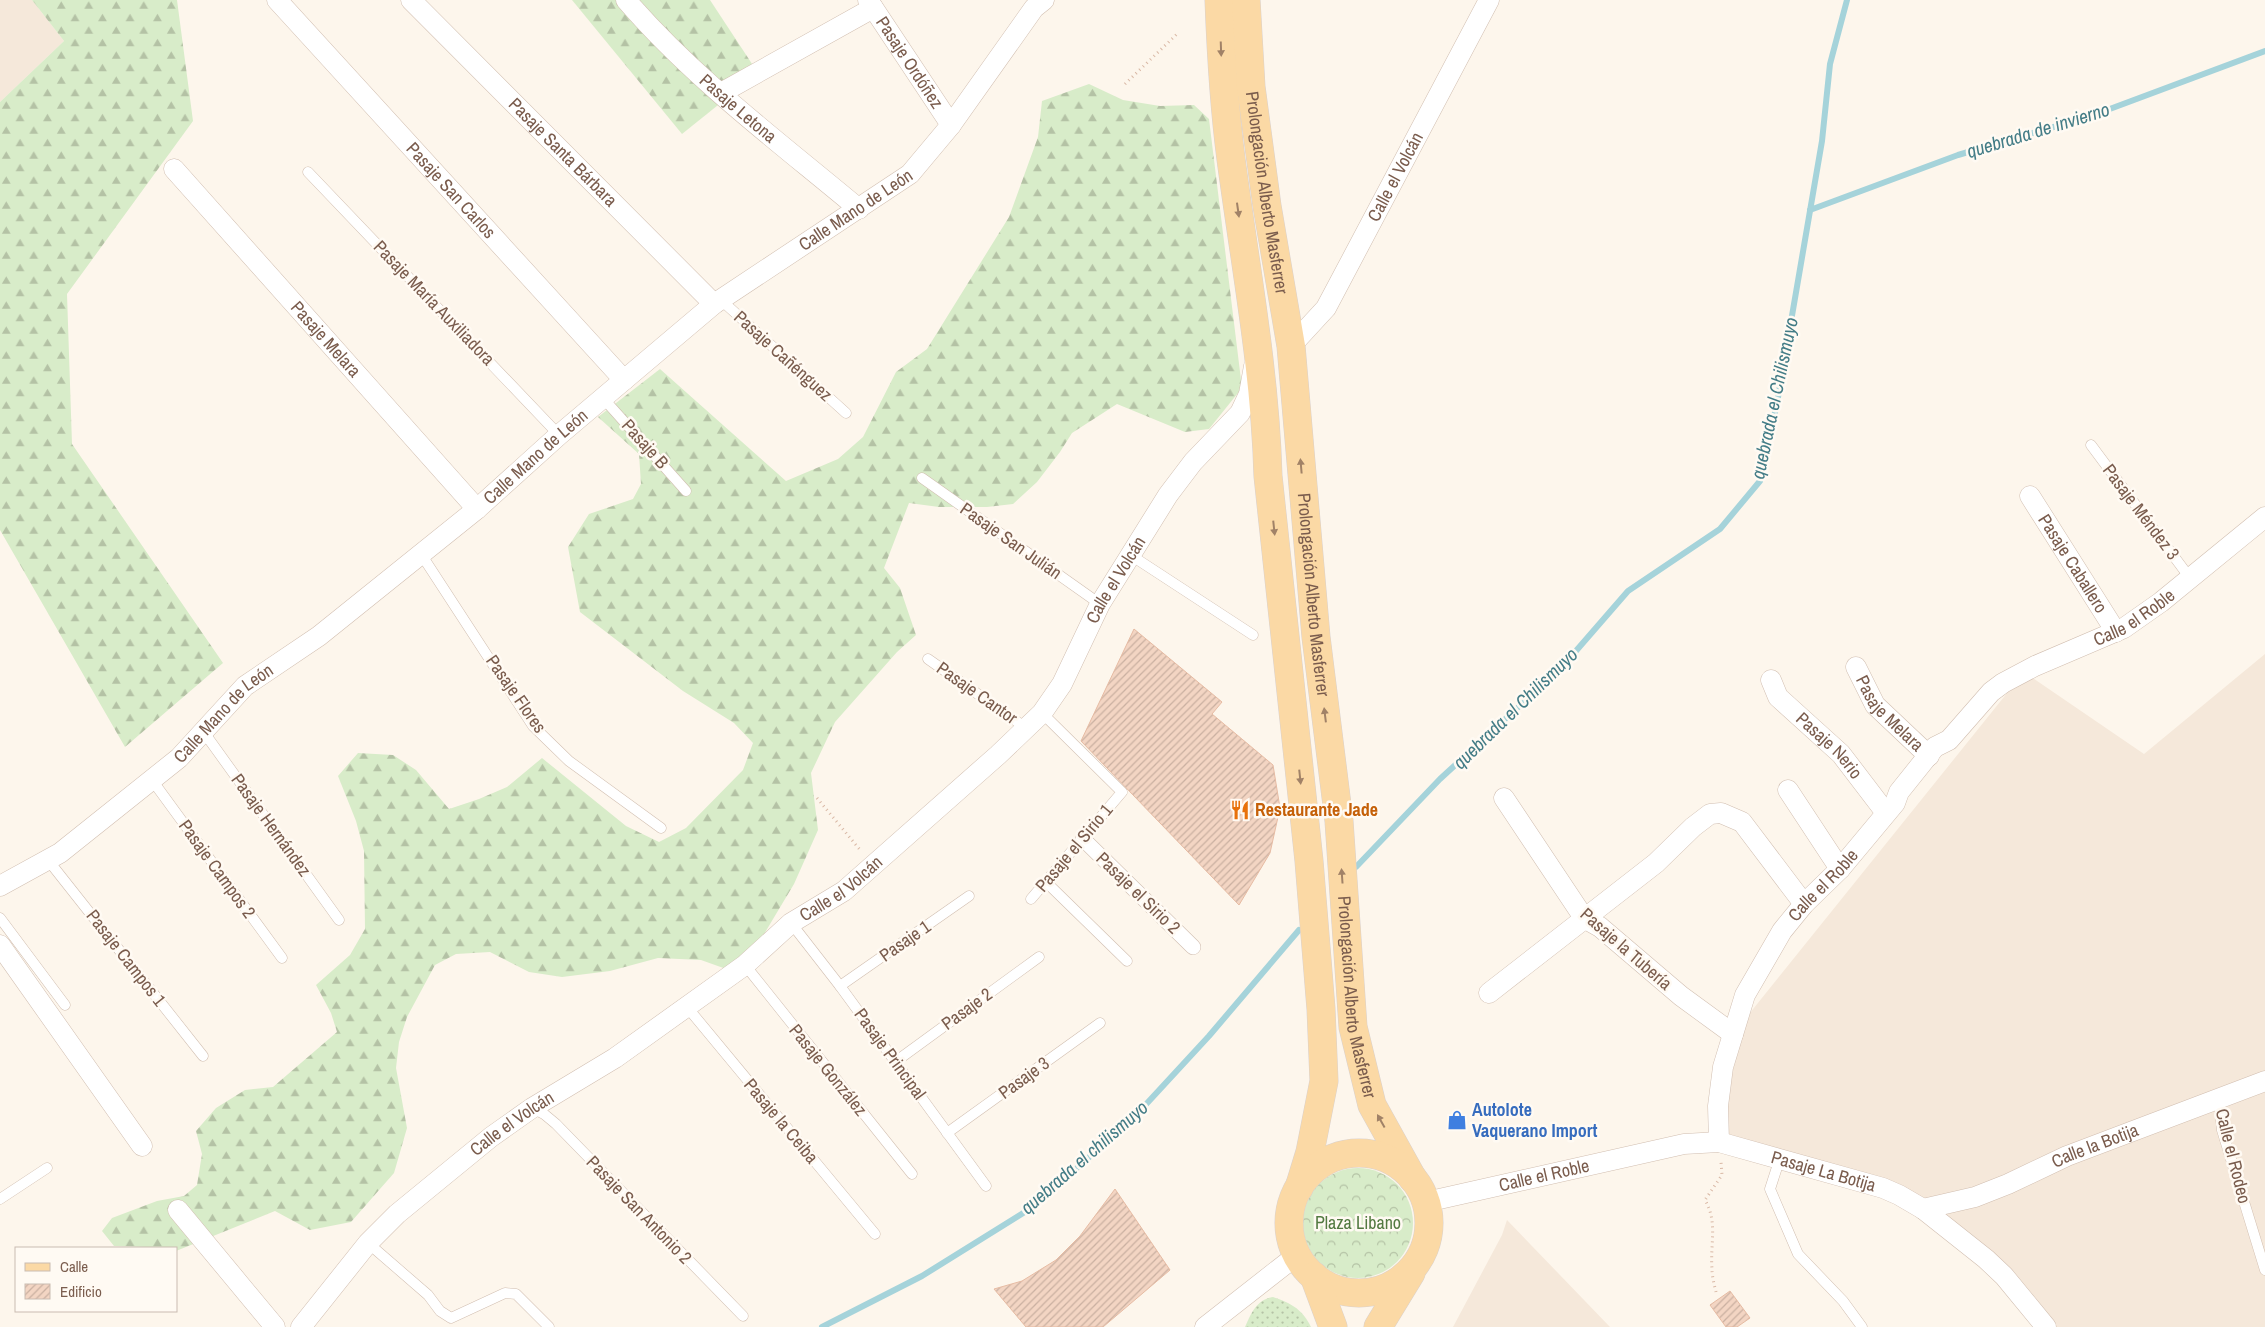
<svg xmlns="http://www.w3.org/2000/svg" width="2265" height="1327" viewBox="0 0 2265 1327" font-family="'Archivo Narrow',sans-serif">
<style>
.residential{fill:#f5e8da}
.grass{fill:url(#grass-dots)}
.forest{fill:url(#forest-firs)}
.park{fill:url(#park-crowns)}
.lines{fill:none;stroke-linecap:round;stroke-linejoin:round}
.stream{stroke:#a5d3da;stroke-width:6}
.building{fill:url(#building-hatch);stroke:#e6bba3}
.service-casing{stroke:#d1beb0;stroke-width:11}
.pedestrian-casing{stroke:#d1beb0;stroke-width:16}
.minor-casing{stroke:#d1beb0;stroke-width:21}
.primary-casing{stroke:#dad1cd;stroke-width:29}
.path{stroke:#d9b8a5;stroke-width:3;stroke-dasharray:1 4;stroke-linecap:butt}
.service{stroke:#fff;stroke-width:10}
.pedestrian{stroke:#fff;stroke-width:15}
.minor{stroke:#fff;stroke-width:20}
.primary{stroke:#fbd9a5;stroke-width:28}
.oneway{fill:#a18267}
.labels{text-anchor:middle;stroke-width:5;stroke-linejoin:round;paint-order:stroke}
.street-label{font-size:18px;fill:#7a5c4d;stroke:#fffaf3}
.food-label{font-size:18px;font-weight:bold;fill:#c56008;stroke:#fffaf3;text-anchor:start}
.shop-label{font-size:18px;font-weight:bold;fill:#366cbe;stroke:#fffaf3;text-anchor:start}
.park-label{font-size:18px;fill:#537a41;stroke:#fffaf3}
.water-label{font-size:19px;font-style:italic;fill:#437c86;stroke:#fffaf3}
</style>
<defs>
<pattern id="grass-dots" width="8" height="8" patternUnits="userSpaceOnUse" patternTransform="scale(1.25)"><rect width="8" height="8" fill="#d8ecc9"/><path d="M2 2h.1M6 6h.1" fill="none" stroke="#b4c2a5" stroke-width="1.8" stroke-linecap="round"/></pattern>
<pattern id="forest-firs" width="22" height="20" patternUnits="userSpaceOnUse" patternTransform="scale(1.25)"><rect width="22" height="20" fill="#d8ecc9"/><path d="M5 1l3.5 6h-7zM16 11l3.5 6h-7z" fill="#b4c2a5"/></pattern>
<pattern id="park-crowns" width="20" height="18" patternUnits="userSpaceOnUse" patternTransform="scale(1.25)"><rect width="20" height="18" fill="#d8ecc9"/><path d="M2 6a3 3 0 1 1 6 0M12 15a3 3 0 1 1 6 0" fill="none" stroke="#b4c2a5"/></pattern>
<pattern id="building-hatch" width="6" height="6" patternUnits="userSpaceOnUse" patternTransform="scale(1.25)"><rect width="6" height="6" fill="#f3d5c3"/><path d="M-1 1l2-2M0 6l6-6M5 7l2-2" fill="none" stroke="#cab0a1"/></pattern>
</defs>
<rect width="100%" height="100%" fill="#fdf6ec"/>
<g class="residential">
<polygon points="0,0 32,0 64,41 0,102"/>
<polygon points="2265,654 2265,1327 2050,1327 2025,1286 1923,1209 1719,1142 1733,1034 2024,672 2144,754"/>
<polygon points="1507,1220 1610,1327 1453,1327 1502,1235"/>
</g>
<path class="grass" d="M1273,1297C1291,1303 1302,1309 1311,1327H1245C1251,1313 1257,1299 1273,1297Z"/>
<g class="forest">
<polygon points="32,0 177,0 193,121 67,294 72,444 223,663 125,747 0,530 0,102 64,41"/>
<polygon points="572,0 710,0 758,73 682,134"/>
<polygon points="1089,84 1123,100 1160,106 1194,105 1209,119 1242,388 1209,429 1185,432 1117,404 1072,433 1060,452 1037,482 1013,504 987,507 939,507 909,503 884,568 900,588 916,635 897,652 835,722 811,773 818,830 794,884 757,946 729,970 701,960 658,958 610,971 562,977 529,972 490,952 456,954 435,965 407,1017 399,1042 396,1068 407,1128 394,1173 351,1222 310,1230 275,1211 176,1251 176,1248 114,1246 102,1231 112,1218 157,1201 184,1196 197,1185 202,1154 196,1131 216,1108 245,1090 273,1087 337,1032 331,1013 316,985 350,955 365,929 364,851 356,821 338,776 358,753 393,755 416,770 449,809 479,799 507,787 542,758 626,826 659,842 686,828 743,770 753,743 734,723 683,691 580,612 568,547 589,514 633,499 641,484 639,454 598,417 660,369 786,481 838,459 863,437 896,372 927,349 1009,217 1038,137 1042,101"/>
</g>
<circle class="park" cx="1358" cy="1223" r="55"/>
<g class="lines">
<g class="stream">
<polyline points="1810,210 1958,155 2091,116 2265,51"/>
<polyline points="1356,867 1440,779 1562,667 1628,591 1720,529 1760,481 1777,403 1822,141 1830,64 1847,0"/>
<polyline points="822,1327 922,1276 1036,1205 1138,1113 1209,1036 1299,930"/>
</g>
</g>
<g class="building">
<polygon points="1134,629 1222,702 1212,714 1273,765 1280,808 1270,853 1239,905 1081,741"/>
<polygon points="1115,1189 1170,1270 1103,1327 1026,1327 994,1289 1022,1281 1056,1260 1080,1236"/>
<polygon points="1730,1291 1750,1318 1737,1327 1726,1327 1710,1305"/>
</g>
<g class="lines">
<defs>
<g id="service">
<polyline points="308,172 559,435"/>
<polyline points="721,300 846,413"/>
<polyline points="603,398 686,491"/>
<polyline points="2091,445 2190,578"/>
<polyline points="922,478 1100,604"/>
<polyline points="421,554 533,726 569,761 661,828"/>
<polyline points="1132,556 1253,635"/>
<polyline points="928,659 1026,728"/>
<polyline points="203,731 339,920"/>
<polyline points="152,780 282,958"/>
<polyline points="48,860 203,1056"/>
<polyline points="1046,882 1127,961"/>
<polyline points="1031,899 1122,792 1042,713"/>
<polyline points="0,918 65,1005"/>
<polyline points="791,923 840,986 986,1186"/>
<polyline points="745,965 912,1174"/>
<polyline points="840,986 969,896"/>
<polyline points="687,1007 875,1234"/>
<polyline points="895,1062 1039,957"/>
<polyline points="2219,1098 2222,1130 2265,1270"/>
<polyline points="532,1108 544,1114 556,1124 743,1316"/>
<polyline points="947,1133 1100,1023"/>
<polyline points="1780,1158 1770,1189 1798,1254 1843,1301 1862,1327"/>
<polyline points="0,1199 47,1168"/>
<polyline points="368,1243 428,1295 440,1311 451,1318 505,1293 516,1294 549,1327"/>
</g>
<polyline id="pedestrian" points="1083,839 1193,947"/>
<g id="minor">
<path id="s1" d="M277,0L624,380"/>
<path id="s2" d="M411,0L714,304"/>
<path id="s3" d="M626,0C694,79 779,142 859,209"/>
<path id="s4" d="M868,0L951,125"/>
<polyline points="721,93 873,8"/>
<path id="s5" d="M174,169L477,509"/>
<path id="s6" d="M1291,346L1326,308L1489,0"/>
<path id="s7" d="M2030,496L2116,632"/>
<path id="s8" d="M1856,667L1875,705L1929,756"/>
<path id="s9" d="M1771,680L1778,697L1841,754L1886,813"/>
<polyline points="1788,790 1840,869"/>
<polyline points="1504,798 1584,918 1600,927 1681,996 1733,1034"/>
<path id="s10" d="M0,886L60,853L179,758L245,686L319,636L477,509L559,435L714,304L910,174L951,125L1034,8L1044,0"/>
<polyline points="0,945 142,1146"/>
<polyline points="1489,993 1656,863 1693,827 1710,814 1721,813 1742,822 1804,904"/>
<path id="s11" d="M1719,1142L1718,1106L1723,1067L1745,995L1782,931L1804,904L1840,869L1895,803L1899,792L1935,747L1949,740L1991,692L2003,683L2035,666L2124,628L2161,602L2265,517"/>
<path id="s12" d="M1426,1202L1684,1144L1719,1142L1883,1188L1899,1195L1923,1209L1986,1259L2004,1276L2046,1327"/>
<path id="s13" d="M1923,1209L1975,1197L2008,1184L2067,1156L2265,1081"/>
<polyline points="178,1210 275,1327"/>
<path id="s14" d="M301,1327L368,1243L397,1214L491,1137L532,1108L615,1058L745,965L791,923L844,891L998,755L1042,713L1062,684L1100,604L1168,495L1193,462L1240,413L1249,394L1254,366"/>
<polyline points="1205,1327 1297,1255"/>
</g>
<g id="primary">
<path d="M1219,0C1221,53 1224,106 1231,159C1245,265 1265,369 1268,476L1309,861L1321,1009L1324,1081L1310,1152L1299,1188"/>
<path id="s15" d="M1246,0L1251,87L1267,206L1291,346L1316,637L1339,821L1353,1027L1372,1105L1413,1179"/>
<circle cx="1359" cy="1223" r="70"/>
<polyline points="1314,1276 1333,1327"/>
<polyline points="1378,1327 1411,1273"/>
</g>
</defs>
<use href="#service" class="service-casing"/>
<use href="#pedestrian" class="pedestrian-casing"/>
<use href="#minor" class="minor-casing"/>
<use href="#primary" class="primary-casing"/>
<g class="path">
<polyline points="1125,84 1177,34"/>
<polyline points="817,798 861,851"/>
<path d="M1716,1292C1714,1284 1712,1276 1712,1269C1710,1244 1718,1222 1705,1200L1722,1175L1721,1162"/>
</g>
<use href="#service" class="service"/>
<use href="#pedestrian" class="pedestrian"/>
<use href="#minor" class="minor"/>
<use href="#primary" class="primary"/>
</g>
<defs><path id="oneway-solid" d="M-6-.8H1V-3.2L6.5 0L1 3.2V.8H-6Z" transform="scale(1.25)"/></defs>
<g class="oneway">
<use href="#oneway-solid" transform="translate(1221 49) rotate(88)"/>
<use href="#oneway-solid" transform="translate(1238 210) rotate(82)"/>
<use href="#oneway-solid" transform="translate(1301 466) rotate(-95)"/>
<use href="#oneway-solid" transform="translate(1274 528) rotate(84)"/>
<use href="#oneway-solid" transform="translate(1325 715) rotate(-97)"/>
<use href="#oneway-solid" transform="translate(1300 777) rotate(84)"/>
<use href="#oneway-solid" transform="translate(1342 876) rotate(-94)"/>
<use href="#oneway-solid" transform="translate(1381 1121) rotate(-119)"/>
</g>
<defs>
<symbol id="restaurant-bare" viewBox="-9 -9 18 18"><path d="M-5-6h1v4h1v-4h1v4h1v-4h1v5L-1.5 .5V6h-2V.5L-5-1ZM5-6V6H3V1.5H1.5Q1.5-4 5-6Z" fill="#e8710a" stroke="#fffaf3" stroke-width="2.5" paint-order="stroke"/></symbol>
<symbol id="shop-bare" viewBox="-9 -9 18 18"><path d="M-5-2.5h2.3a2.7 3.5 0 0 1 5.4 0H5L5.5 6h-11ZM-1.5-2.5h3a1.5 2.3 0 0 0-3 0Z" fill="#3f7fe0" stroke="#fffaf3" stroke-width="2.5" paint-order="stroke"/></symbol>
</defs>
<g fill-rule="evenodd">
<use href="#restaurant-bare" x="1226" y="796" width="28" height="28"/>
<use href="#shop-bare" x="1443" y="1106" width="28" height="28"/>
</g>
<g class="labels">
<g class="street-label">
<text dy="6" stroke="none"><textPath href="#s4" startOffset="75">Pasaje Ordóñez</textPath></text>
<text dy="6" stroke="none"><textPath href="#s3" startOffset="156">Pasaje Letona</textPath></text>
<text dy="6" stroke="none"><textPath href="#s2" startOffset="215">Pasaje Santa Bárbara</textPath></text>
<text dy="6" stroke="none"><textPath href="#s6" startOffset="200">Calle el Volcán</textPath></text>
<text dy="6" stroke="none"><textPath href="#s1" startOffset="258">Pasaje San Carlos</textPath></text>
<text dy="6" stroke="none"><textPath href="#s15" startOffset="194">Prolongación Alberto Masferrer</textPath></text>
<text dy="6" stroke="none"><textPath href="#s10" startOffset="1094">Calle Mano de León</textPath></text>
<text transform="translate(434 303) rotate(46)" y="6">Pasaje María Auxiliadora</text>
<text dy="6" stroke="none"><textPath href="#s5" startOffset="228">Pasaje Melara</textPath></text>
<text transform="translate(783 356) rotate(42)" y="6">Pasaje Cañénguez</text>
<text transform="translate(645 444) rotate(48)" y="6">Pasaje B</text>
<text dy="6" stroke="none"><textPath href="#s10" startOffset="689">Calle Mano de León</textPath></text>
<text transform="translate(2141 512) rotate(53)" y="6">Pasaje Méndez 3</text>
<text transform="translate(1011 541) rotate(35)" y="6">Pasaje San Julián</text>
<text dy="6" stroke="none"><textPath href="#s7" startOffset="80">Pasaje Caballero</textPath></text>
<text dy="6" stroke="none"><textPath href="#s14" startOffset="1120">Calle el Volcán</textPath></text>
<text dy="6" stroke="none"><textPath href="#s15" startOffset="599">Prolongación Alberto Masferrer</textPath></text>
<text dy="6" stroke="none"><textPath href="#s11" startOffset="706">Calle el Roble</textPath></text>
<text transform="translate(977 693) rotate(35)" y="6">Pasaje Cantor</text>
<text transform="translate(516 694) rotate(55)" y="6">Pasaje Flores</text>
<text dy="6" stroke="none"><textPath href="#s8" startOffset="58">Pasaje Melara</textPath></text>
<text dy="6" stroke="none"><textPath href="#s10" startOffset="284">Calle Mano de León</textPath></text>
<text dy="6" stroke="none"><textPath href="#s9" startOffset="89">Pasaje Nerio</textPath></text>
<text transform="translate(271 825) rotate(54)" y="6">Pasaje Hernández</text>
<text transform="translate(1074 848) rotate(-50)" y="6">Pasaje el Sirio 1</text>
<text transform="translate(217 869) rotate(54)" y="6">Pasaje Campos 2</text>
<text dy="6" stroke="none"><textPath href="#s11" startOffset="286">Calle el Roble</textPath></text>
<text dy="6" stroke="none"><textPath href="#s14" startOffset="700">Calle el Volcán</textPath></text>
<text transform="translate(1138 893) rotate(44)" y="6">Pasaje el Sirio 2</text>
<text transform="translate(905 941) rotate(-35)" y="6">Pasaje 1</text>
<text transform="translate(1626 949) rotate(41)" y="6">Pasaje la Tubería</text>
<text transform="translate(126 958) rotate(52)" y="6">Pasaje Campos 1</text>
<text dy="6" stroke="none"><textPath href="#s15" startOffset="1004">Prolongación Alberto Masferrer</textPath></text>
<text transform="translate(967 1009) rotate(-36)" y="6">Pasaje 2</text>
<text transform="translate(890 1054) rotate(54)" y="6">Pasaje Principal</text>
<text transform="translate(828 1070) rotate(51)" y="6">Pasaje González</text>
<text transform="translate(1024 1078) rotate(-36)" y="6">Pasaje 3</text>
<text transform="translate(781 1121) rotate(50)" y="6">Pasaje la Ceiba</text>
<text dy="6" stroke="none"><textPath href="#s14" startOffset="295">Calle el Volcán</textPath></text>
<text dy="6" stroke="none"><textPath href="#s13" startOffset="184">Calle la Botija</textPath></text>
<text transform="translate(2233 1156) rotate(76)" y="6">Calle el Rodeo</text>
<text dy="6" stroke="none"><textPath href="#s12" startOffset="408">Pasaje La Botija</textPath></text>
<text dy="6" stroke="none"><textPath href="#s12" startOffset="121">Calle el Roble</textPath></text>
<text transform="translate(639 1210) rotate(46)" y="6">Pasaje San Antonio 2</text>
</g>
<g class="food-label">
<text x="1255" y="816">Restaurante Jade</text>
</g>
<g class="shop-label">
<text x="1472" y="1116">Autolote<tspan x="1472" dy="21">Vaquerano Import</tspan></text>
</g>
<g class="park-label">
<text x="1358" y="1229">Plaza Libano</text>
</g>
<g class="water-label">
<text transform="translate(2038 130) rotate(-17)" y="7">quebrada de invierno</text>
<text transform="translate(1774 398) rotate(-78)" y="7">quebrada el Chilismuyo</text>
<text transform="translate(1515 708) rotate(-44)" y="7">quebrada el Chilismuyo</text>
<text transform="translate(1084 1157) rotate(-41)" y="7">quebrada el chilismuyo</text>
</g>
</g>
<rect x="15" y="1247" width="162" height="65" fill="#fffaf3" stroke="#cabbb1"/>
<rect x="25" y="1263" width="25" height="8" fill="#fbd9a5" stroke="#cabbb1"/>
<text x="60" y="1272" font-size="15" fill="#7a5c4d">Calle</text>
<rect x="25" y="1284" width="25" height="15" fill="url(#building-hatch)" stroke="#cabbb1"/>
<text x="60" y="1297" font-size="15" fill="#7a5c4d">Edificio</text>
</svg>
